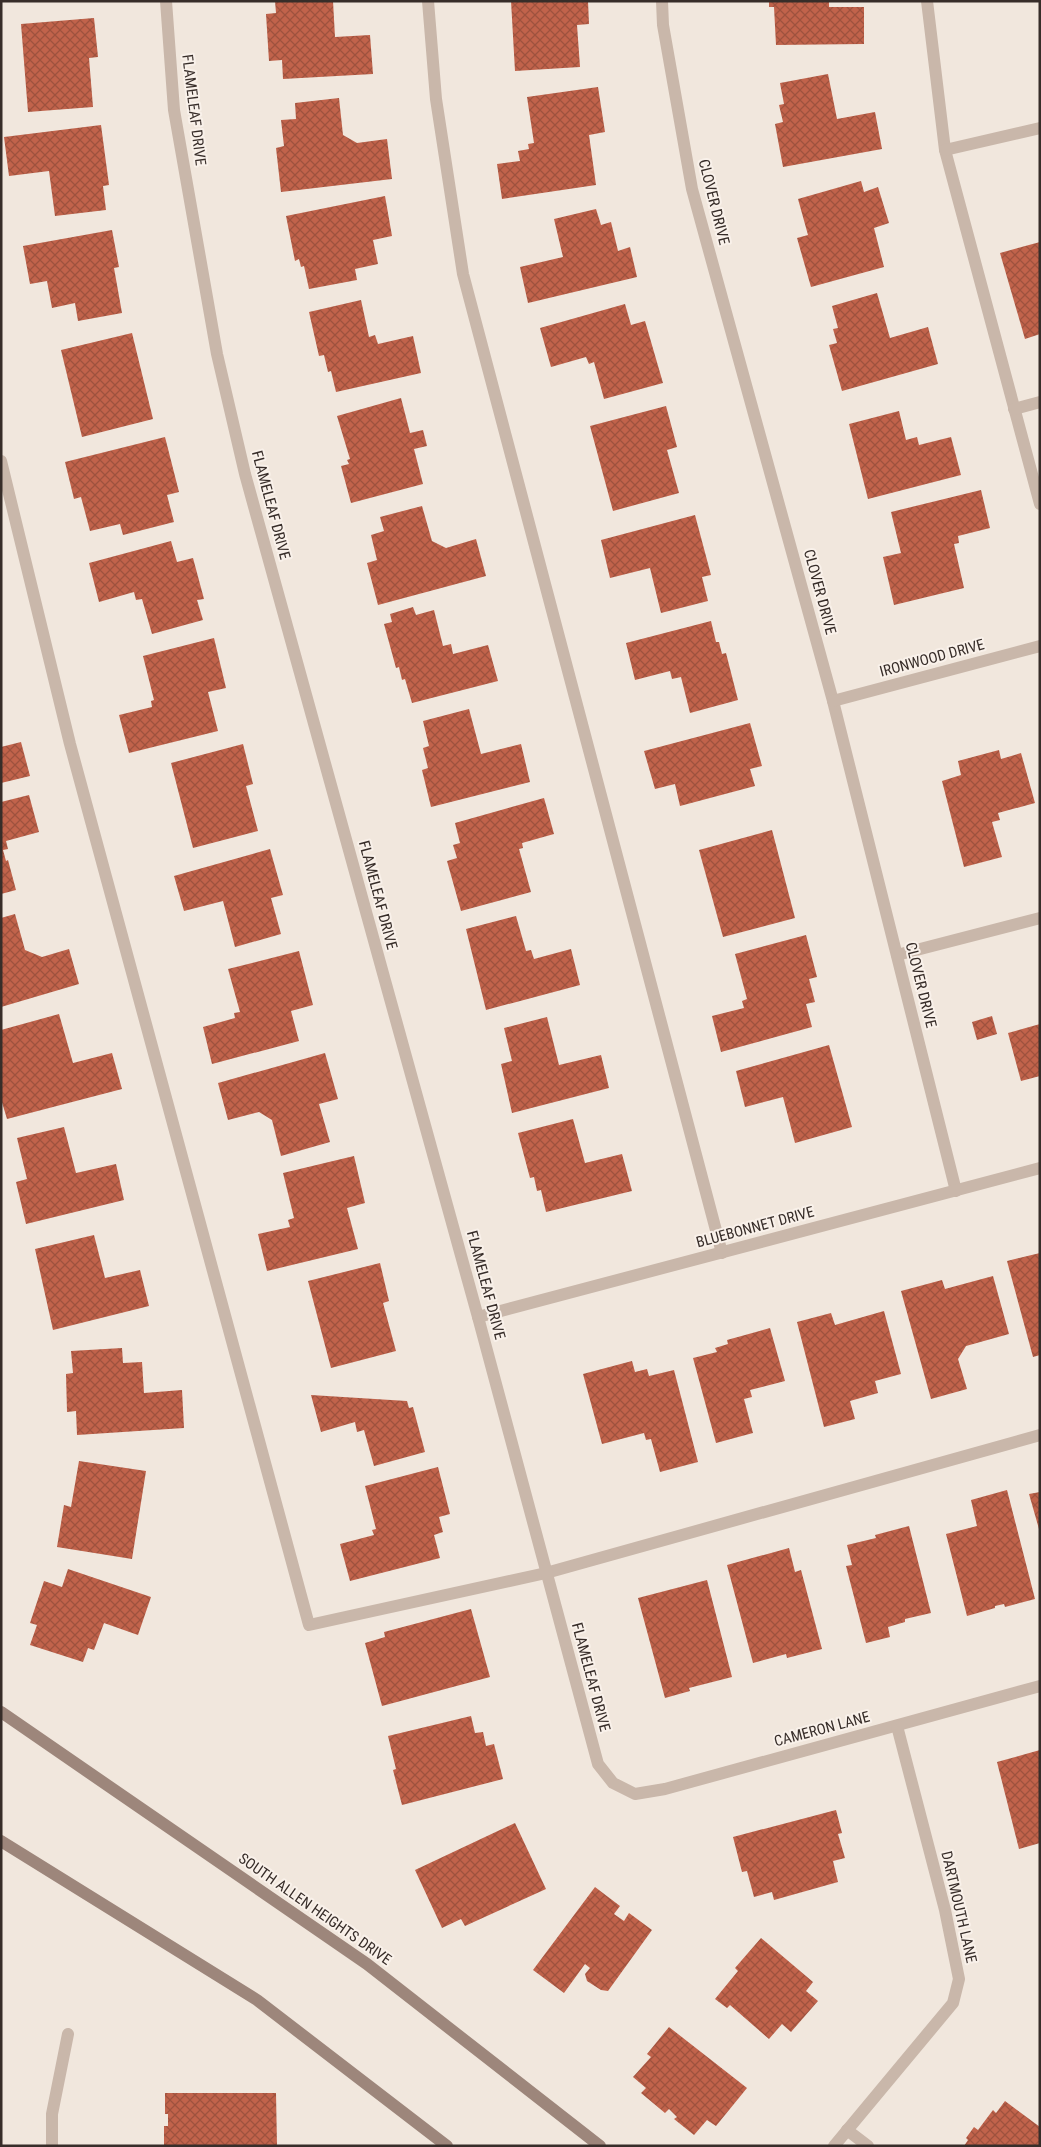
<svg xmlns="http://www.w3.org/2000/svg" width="1041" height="2147" viewBox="0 0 1041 2147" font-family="'Roboto Condensed',sans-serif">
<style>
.building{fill:url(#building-cross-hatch)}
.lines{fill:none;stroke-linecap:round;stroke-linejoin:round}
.service{stroke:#c9b7aa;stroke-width:12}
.minor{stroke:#c9b7aa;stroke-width:12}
.secondary{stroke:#9d867b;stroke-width:12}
.labels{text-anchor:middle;stroke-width:4;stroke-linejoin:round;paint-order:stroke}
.street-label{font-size:15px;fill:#372d29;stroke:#f9f1ea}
</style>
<defs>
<pattern id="building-cross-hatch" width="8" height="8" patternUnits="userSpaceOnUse" patternTransform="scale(1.25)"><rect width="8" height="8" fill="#c1634b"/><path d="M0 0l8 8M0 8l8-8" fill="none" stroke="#9e523e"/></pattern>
</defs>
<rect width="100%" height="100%" fill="#f1e7dd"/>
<g class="building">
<polygon points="275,1 333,1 335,37 370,35 373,74 283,79 282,60 269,61 266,14 276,13"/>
<polygon points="511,1 588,1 589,24 577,25 580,67 515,71"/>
<polygon points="769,1 829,1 829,7 864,7 864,44 776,45 774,7 769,7"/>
<polygon points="94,18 98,57 89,58 93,107 28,112 21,24"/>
<polygon points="828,74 837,119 875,112 882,149 783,167 775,124 783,122 779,105 784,104 780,83"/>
<polygon points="598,87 605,132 589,135 596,185 502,199 497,164 520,161 518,151 529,149 528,144 534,143 527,97"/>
<polygon points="339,98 343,135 357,143 387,139 392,179 281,192 276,148 284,146 281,120 296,119 295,103"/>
<polygon points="101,125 109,185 103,186 106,210 55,216 49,171 9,176 4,137"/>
<polygon points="861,181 864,192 878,187 889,223 874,228 884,267 811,287 797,238 808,235 798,199"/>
<polygon points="385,196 392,236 373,240 378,264 355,269 357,280 309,289 304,266 301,267 299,259 295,261 286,216"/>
<polygon points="596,209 601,225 611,222 618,251 630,247 637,277 528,303 520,267 563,257 554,219"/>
<polygon points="112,230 119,267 114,268 122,313 78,321 75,303 52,308 47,281 30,284 23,246"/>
<polygon points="1040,242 1040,334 1025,339 1000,253"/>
<polygon points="877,293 890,338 928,327 938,364 842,391 829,345 837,343 833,329 838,328 832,306"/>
<polygon points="361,300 369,337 375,335 378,344 413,336 421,373 336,392 331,371 328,372 324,355 319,356 309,312"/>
<polygon points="625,304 631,325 645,321 663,383 604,399 594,362 589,364 586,357 551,367 540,328"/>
<polygon points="132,333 153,419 82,437 61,350"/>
<polygon points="401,398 410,433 423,430 427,446 414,449 423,484 351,503 341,466 349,464 347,460 350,459 337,416"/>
<polygon points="666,406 677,447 667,450 679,493 613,511 590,426"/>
<polygon points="899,411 906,440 917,437 919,445 951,437 961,475 868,499 849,424"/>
<polygon points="165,437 179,492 167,495 174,522 123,535 120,524 90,531 81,497 74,499 65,462"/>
<polygon points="981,490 990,528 958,536 959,543 954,544 964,588 894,605 883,557 901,553 891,512"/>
<polygon points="422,506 432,541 446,548 476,539 486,576 378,605 367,563 377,560 371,535 384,531 380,517"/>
<polygon points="695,515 711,575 702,577 708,601 661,613 650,568 610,578 601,540"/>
<polygon points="171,541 177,562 193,558 204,599 197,600 203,620 152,634 142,599 136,600 134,592 99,602 89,563"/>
<polygon points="413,607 416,615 434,610 443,646 451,644 453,654 488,645 498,681 412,703 405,679 402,680 399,667 396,668 384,624 392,622 390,614"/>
<polygon points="711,621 716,642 719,642 722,654 726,653 738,700 690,713 681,677 672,679 670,671 635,680 626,643"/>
<polygon points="214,638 226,688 208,692 218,731 129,753 119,715 152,707 151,701 154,700 143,656"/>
<polygon points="469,709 481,754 521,744 530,782 431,807 422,770 428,768 423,748 429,746 423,721"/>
<polygon points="750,723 762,766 750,769 755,786 680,806 675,784 655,789 644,751"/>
<polygon points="21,742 30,776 1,783 1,747"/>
<polygon points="243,744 253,784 246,786 258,831 193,848 171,763"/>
<polygon points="999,750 1001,759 1021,753 1035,803 998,813 1000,820 992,822 1002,857 964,867 942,781 961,775 958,761"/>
<polygon points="29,795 39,832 6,841 8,849 3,850 6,861 8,860 16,890 1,894 1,802"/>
<polygon points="544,798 554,834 522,843 523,848 519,849 531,892 461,911 447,861 457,858 453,845 460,843 455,823"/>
<polygon points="772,830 795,918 723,937 699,850"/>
<polygon points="270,849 283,895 271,898 281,934 235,947 223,901 184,911 174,876"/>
<polygon points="15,914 25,950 42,957 69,949 79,984 1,1007 1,918"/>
<polygon points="516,916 526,951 531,950 534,959 571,949 580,985 486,1010 466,929"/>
<polygon points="806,935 817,977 809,979 815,1002 806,1004 812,1027 721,1052 712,1016 744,1008 742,1001 747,999 735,954"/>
<polygon points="299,951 313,1005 291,1011 299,1041 212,1064 203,1027 235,1018 234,1013 240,1012 228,969"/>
<polygon points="59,1014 73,1063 112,1053 122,1089 7,1119 1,1099 1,1030"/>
<polygon points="992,1016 997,1034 977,1040 972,1022"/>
<polygon points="547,1017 559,1065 601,1055 609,1088 512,1113 501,1064 512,1061 504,1028"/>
<polygon points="1040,1024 1040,1076 1021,1081 1008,1033"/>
<polygon points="829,1045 852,1127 795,1143 783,1097 745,1107 736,1071"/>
<polygon points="325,1053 338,1099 319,1104 330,1142 281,1156 272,1120 259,1112 228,1120 218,1083"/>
<polygon points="573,1119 585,1163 622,1154 632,1191 546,1212 541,1190 537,1191 534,1177 530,1178 518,1133"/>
<polygon points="64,1127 76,1173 116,1164 124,1200 26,1224 16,1182 27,1179 17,1138"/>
<polygon points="354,1156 365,1203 347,1208 358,1249 267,1271 258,1234 290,1227 288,1220 294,1218 283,1173"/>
<polygon points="94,1235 105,1278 140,1270 149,1306 53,1330 35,1249"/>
<polygon points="1040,1253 1040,1355 1033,1357 1007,1261"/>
<polygon points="380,1263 389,1301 383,1303 396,1351 331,1368 308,1281"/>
<polygon points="993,1276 1009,1334 966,1346 958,1359 967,1389 931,1399 901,1291 942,1280 945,1289"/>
<polygon points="884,1311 901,1374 875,1381 878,1393 850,1401 855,1419 824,1427 797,1322 831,1313 835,1325"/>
<polygon points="770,1328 785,1381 750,1390 752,1397 744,1399 753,1433 716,1443 693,1358 717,1352 715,1348 728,1344 727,1340"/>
<polygon points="122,1348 123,1363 142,1362 144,1393 182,1390 184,1428 77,1435 76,1411 67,1412 66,1374 73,1373 71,1351"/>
<polygon points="632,1361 635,1372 647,1369 649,1376 674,1370 698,1462 660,1472 651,1439 646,1440 644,1433 602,1444 583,1374"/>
<polygon points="311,1395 407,1401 409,1408 413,1407 425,1452 374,1466 364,1430 357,1432 355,1422 321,1432"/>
<polygon points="79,1461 146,1471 132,1559 57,1547 64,1505 71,1507"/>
<polygon points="438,1467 450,1514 439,1517 443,1532 434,1535 440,1558 350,1581 340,1544 374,1535 372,1530 376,1529 365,1486"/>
<polygon points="1007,1490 1035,1599 1005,1607 1004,1604 995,1606 995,1608 967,1616 946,1534 977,1526 971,1500"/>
<polygon points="1040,1492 1040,1529 1039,1529 1029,1494"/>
<polygon points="909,1526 931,1613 905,1619 905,1622 888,1627 890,1637 866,1643 846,1566 852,1565 847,1545 876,1538 875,1535"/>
<polygon points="789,1548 795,1572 801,1570 822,1649 787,1658 786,1654 753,1663 727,1565"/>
<polygon points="68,1569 151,1597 138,1635 104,1623 94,1650 88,1648 83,1662 30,1645 37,1625 30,1623 44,1581 62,1587"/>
<polygon points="707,1580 732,1677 689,1688 690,1691 665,1698 638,1598"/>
<polygon points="471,1609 490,1677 382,1706 365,1643 385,1637 384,1632"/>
<polygon points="471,1716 475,1733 483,1732 486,1746 494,1744 503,1779 402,1805 393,1770 396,1769 388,1736"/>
<polygon points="1040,1750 1040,1843 1019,1849 997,1762"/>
<polygon points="836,1810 842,1833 838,1834 845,1858 833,1861 838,1882 774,1900 772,1892 754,1897 747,1871 742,1872 733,1837"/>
<polygon points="515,1823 546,1889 465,1926 461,1919 442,1928 415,1870"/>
<polygon points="595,1887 620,1906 614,1914 624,1921 629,1913 652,1930 608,1991 601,1990 587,1981 585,1974 590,1968 585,1964 564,1993 533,1970"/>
<polygon points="761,1938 813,1982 806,1991 818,2001 791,2032 782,2024 769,2039 730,2005 727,2008 715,1999 738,1971 735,1968"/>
<polygon points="669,2027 747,2088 716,2126 707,2120 694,2135 674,2119 677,2117 669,2109 665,2113 641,2093 646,2088 633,2077 651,2057 647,2054"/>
<polygon points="165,2093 276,2093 277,2146 164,2146 164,2126 168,2126 168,2114 165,2114"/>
<polygon points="1005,2101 1040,2127 1040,2146 964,2146 968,2140 966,2138 974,2127 978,2130 993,2110 996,2113"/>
</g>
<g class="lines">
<g class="service">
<polyline points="428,1 436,99 463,274 722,1253"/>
<polyline points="927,1 945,150 1040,504"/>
<polyline points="945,150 1040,128"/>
<polyline points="1014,409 1040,402"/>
<polyline points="1,461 70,744 309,1625 546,1573 1040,1435"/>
<polyline points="897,955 1040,918"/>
<polyline points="847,2130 868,2146"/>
</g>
<g class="minor">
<polyline points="166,1 174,110 217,354 245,474 478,1317 598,1764 613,1783 635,1794 665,1789 1040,1686"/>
<polyline points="662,1 663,25 692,189 833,701 956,1191"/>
<polyline points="833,701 1040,646"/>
<polyline points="478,1317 1040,1168"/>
<polyline points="52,2146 52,2114 68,2034"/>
<polyline points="834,2146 953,2003 959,1979 945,1910 897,1726"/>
</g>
<g class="secondary">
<polyline points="1,1712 367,1964 600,2146"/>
<polyline points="1,1841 257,2000 447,2146"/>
</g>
</g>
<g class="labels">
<g class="street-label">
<text transform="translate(194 110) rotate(83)" y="5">FLAMELEAF DRIVE</text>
<text transform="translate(714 202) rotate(76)" y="5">CLOVER DRIVE</text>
<text transform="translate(271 505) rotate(75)" y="5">FLAMELEAF DRIVE</text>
<text transform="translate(820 592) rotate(75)" y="5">CLOVER DRIVE</text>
<text transform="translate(932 658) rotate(-15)" y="5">IRONWOOD DRIVE</text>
<text transform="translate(378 895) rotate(75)" y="5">FLAMELEAF DRIVE</text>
<text transform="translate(921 985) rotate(76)" y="5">CLOVER DRIVE</text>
<text transform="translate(755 1227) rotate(-15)" y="5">BLUEBONNET DRIVE</text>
<text transform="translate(486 1285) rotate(75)" y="5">FLAMELEAF DRIVE</text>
<text transform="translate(591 1677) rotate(75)" y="5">FLAMELEAF DRIVE</text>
<text transform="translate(822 1729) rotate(-15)" y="5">CAMERON LANE</text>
<text transform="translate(959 1907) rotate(77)" y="5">DARTMOUTH LANE</text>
<text transform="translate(315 1909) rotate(35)" y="5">SOUTH ALLEN HEIGHTS DRIVE</text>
</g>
</g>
<rect width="1041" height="2147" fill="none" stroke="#372d29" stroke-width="5"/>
</svg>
